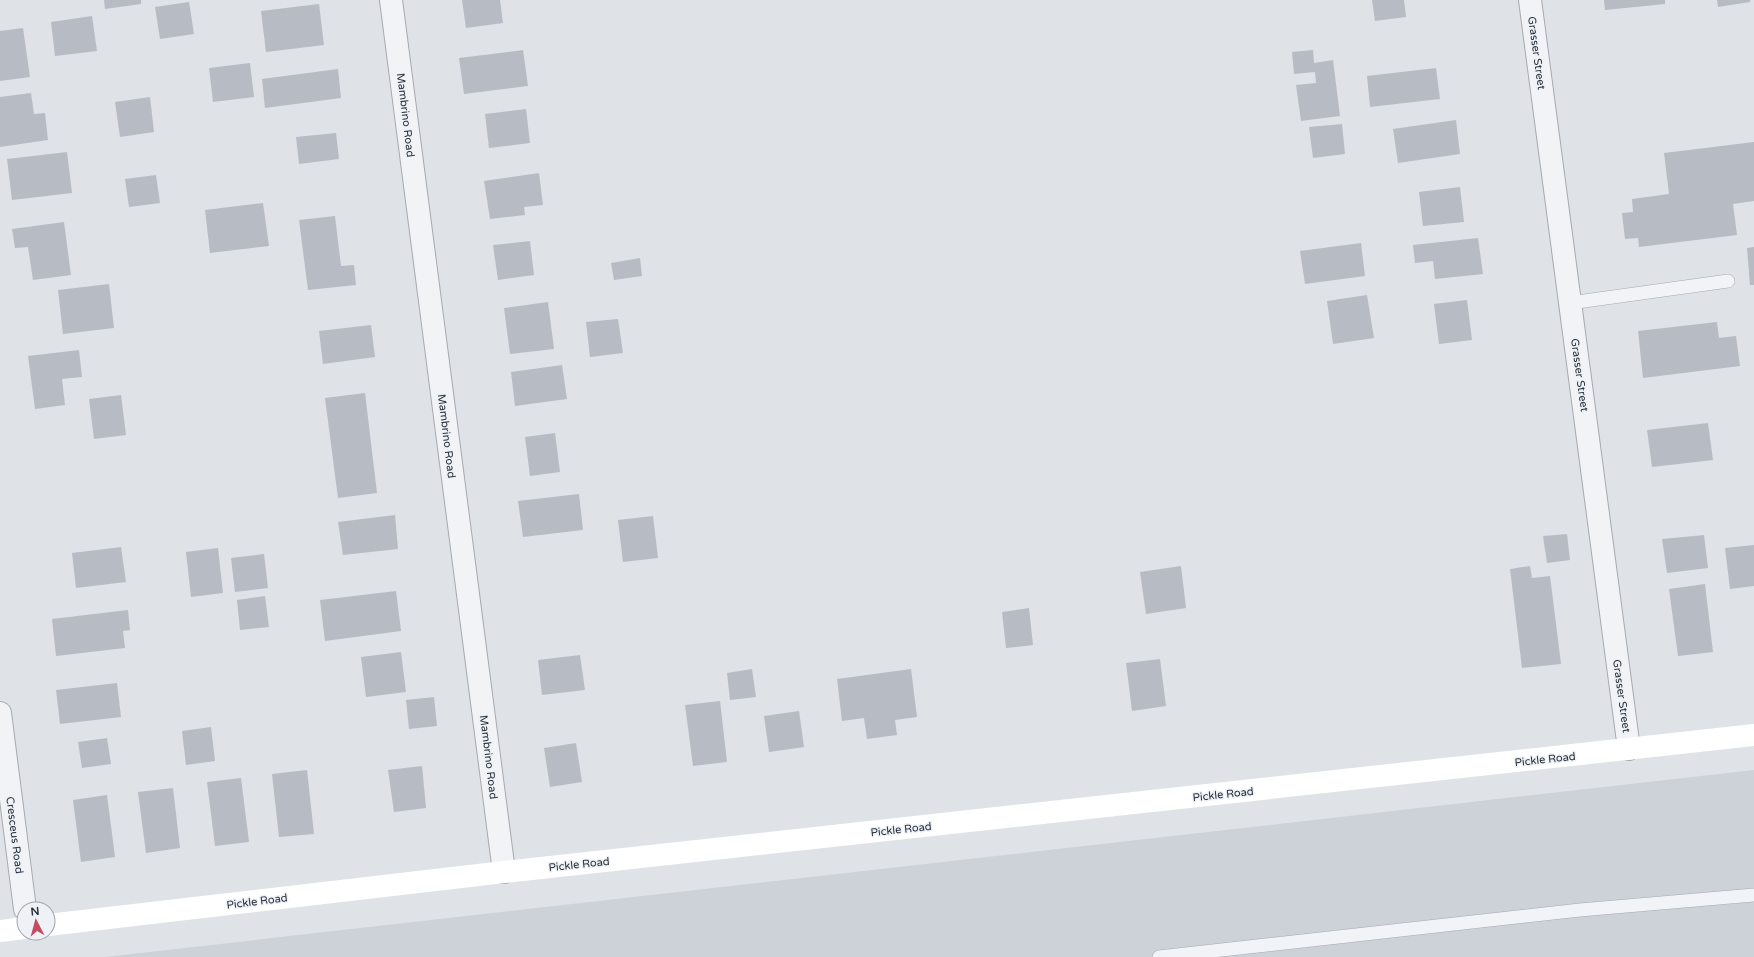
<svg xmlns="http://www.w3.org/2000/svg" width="1754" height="957" viewBox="0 0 1754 957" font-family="'Varela Round',sans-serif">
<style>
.built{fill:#cdd2d9}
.building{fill:#b7bcc4}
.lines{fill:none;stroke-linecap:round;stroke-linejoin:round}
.lane-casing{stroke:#a5a9b1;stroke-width:14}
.street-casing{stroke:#a5a9b1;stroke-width:24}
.lane{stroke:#f1f3f6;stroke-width:13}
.street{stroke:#f1f3f6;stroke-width:22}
.secondary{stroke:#fff;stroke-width:22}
.labels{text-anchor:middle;stroke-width:3;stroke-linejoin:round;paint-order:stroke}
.street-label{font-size:11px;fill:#29313d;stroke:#eef1f5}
</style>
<rect width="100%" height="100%" fill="#dfe2e7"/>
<polygon class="built" points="1754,770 1754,957 105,957"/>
<g class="building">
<polygon points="104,0 141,0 141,4 105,9"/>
<polygon points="462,0 500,0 503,23 466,28"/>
<polygon points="1372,0 1404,0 1406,17 1375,21"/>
<polygon points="1604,0 1665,0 1665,4 1605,10"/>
<polygon points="1717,0 1750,0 1750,2 1718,7"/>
<polygon points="189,2 194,34 160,39 155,7"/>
<polygon points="319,4 324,45 266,52 261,11"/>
<polygon points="92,16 97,51 55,56 51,22"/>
<polygon points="23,28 30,77 0,81 0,31"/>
<polygon points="523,50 528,86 464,94 459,58"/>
<polygon points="1313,50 1314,63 1333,60 1340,116 1301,121 1296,85 1316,83 1315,72 1294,74 1292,52"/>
<polygon points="250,63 254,97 213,102 209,68"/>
<polygon points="1436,68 1440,99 1370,107 1367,76"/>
<polygon points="338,69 341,98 265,108 262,79"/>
<polygon points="31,93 34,114 45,113 48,140 0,147 0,97"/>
<polygon points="150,97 154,132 120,137 115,102"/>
<polygon points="526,109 530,143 489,148 485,114"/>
<polygon points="1456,120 1460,154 1398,163 1393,129"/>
<polygon points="1342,124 1345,154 1313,158 1309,127"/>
<polygon points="336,133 339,159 299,164 296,137"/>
<polygon points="1754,142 1754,201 1733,204 1737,235 1639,247 1638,238 1625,239 1622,213 1633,212 1632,199 1669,194 1664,153"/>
<polygon points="67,152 72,193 12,200 7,159"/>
<polygon points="539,173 543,205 524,207 525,215 490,219 484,181"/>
<polygon points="156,175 160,203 129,207 125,179"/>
<polygon points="1460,187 1464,222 1423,226 1419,192"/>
<polygon points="263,203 269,246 210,253 205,210"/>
<polygon points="335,216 341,266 354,265 356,285 308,290 299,220"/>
<polygon points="64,222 71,275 33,280 28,247 15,248 12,229"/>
<polygon points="1478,238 1483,274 1435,279 1433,261 1415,263 1413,245"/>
<polygon points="530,241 534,275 498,280 493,245"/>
<polygon points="1361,243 1365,276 1305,284 1300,251"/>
<polygon points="1754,247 1754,285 1750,285 1747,248"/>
<polygon points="640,258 642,276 614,280 611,263"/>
<polygon points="109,284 114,328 63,334 58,290"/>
<polygon points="1367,295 1374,338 1333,344 1327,301"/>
<polygon points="1467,300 1472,340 1439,344 1434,304"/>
<polygon points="548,302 554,349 510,354 504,308"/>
<polygon points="618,319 623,353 590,357 586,322"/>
<polygon points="1717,322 1719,338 1736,336 1740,366 1643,378 1638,331"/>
<polygon points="371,325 375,357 323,364 319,331"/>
<polygon points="79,350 82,377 62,379 65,405 35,409 28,356"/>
<polygon points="562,365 567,399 515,406 511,372"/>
<polygon points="365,393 377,493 338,498 325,398"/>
<polygon points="121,395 126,435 94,439 89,399"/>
<polygon points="1708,423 1713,460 1652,467 1647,430"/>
<polygon points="555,433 560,472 530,476 525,437"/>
<polygon points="579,494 583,530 523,537 518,501"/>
<polygon points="395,515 398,549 343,555 338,522"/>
<polygon points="653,516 658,558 623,562 618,520"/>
<polygon points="1567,534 1570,560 1547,563 1543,536"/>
<polygon points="1704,535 1708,568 1667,573 1662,539"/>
<polygon points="1754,545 1754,586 1730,589 1725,548"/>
<polygon points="121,547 126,582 76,588 72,553"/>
<polygon points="218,548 223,593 191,597 186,552"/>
<polygon points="264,554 268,588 235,592 231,558"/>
<polygon points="1181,566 1186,608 1146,614 1140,572"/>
<polygon points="1530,566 1532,578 1550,576 1561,664 1522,668 1510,569"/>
<polygon points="1705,584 1713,652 1678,656 1669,589"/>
<polygon points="396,591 401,631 325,641 320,600"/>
<polygon points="265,596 269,627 240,630 237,600"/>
<polygon points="1029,608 1033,645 1006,648 1002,612"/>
<polygon points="128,610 130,630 123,631 125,648 56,656 52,619"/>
<polygon points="401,652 406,692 366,697 361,657"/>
<polygon points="580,655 585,690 542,695 538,660"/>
<polygon points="1160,659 1166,706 1132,711 1126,663"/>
<polygon points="752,669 756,697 730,700 727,673"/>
<polygon points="911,669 917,717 895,720 897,735 867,739 864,718 842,721 837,679"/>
<polygon points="117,683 121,717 60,724 56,690"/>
<polygon points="434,697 437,726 409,729 406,700"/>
<polygon points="720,701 727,762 693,766 685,705"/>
<polygon points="799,711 804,747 769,752 764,716"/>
<polygon points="211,727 215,761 186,765 182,731"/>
<polygon points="107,738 111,764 82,768 78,742"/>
<polygon points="576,743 582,782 550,787 544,748"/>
<polygon points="422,766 426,808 394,812 388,770"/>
<polygon points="307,770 314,834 279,837 272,774"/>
<polygon points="241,778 249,842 215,846 207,782"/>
<polygon points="173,788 180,848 146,853 138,792"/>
<polygon points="107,795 115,857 81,862 73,800"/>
</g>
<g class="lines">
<defs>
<g id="lane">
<polyline points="1570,303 1728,281"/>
<polyline points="1159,957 1580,910 1754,895"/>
</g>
<g id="street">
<polyline points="391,0 504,872"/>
<polyline points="1530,0 1629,749"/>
<polyline points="0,713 25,909"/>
</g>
</defs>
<use href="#lane" class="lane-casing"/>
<use href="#street" class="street-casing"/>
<use href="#lane" class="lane"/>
<use href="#street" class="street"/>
<g class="secondary">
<polyline points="48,925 504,872 1754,735"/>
<polyline points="0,931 24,928"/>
</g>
</g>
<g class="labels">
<g class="street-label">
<text transform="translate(1537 53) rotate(82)" y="4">Grasser Street</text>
<text transform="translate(406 115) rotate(83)" y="4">Mambrino Road</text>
<text transform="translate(1580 375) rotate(82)" y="4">Grasser Street</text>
<text transform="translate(447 436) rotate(83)" y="4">Mambrino Road</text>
<text transform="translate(1622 696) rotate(82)" y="4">Grasser Street</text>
<text transform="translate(489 757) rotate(83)" y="4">Mambrino Road</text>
<text transform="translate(1545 759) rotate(-6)" y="4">Pickle Road</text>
<text transform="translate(1223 794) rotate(-6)" y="4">Pickle Road</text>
<text transform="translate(901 829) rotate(-6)" y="4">Pickle Road</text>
<text transform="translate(15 835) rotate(83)" y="4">Cresceus Road</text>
<text transform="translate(579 864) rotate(-6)" y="4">Pickle Road</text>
<text transform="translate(257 901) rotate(-7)" y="4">Pickle Road</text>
</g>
</g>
<g transform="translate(36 921) rotate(354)"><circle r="19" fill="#eef1f5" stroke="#9fa4ab"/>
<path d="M0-3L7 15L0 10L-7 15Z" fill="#c54b61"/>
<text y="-6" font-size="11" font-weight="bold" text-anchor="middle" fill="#29313d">N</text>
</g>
</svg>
